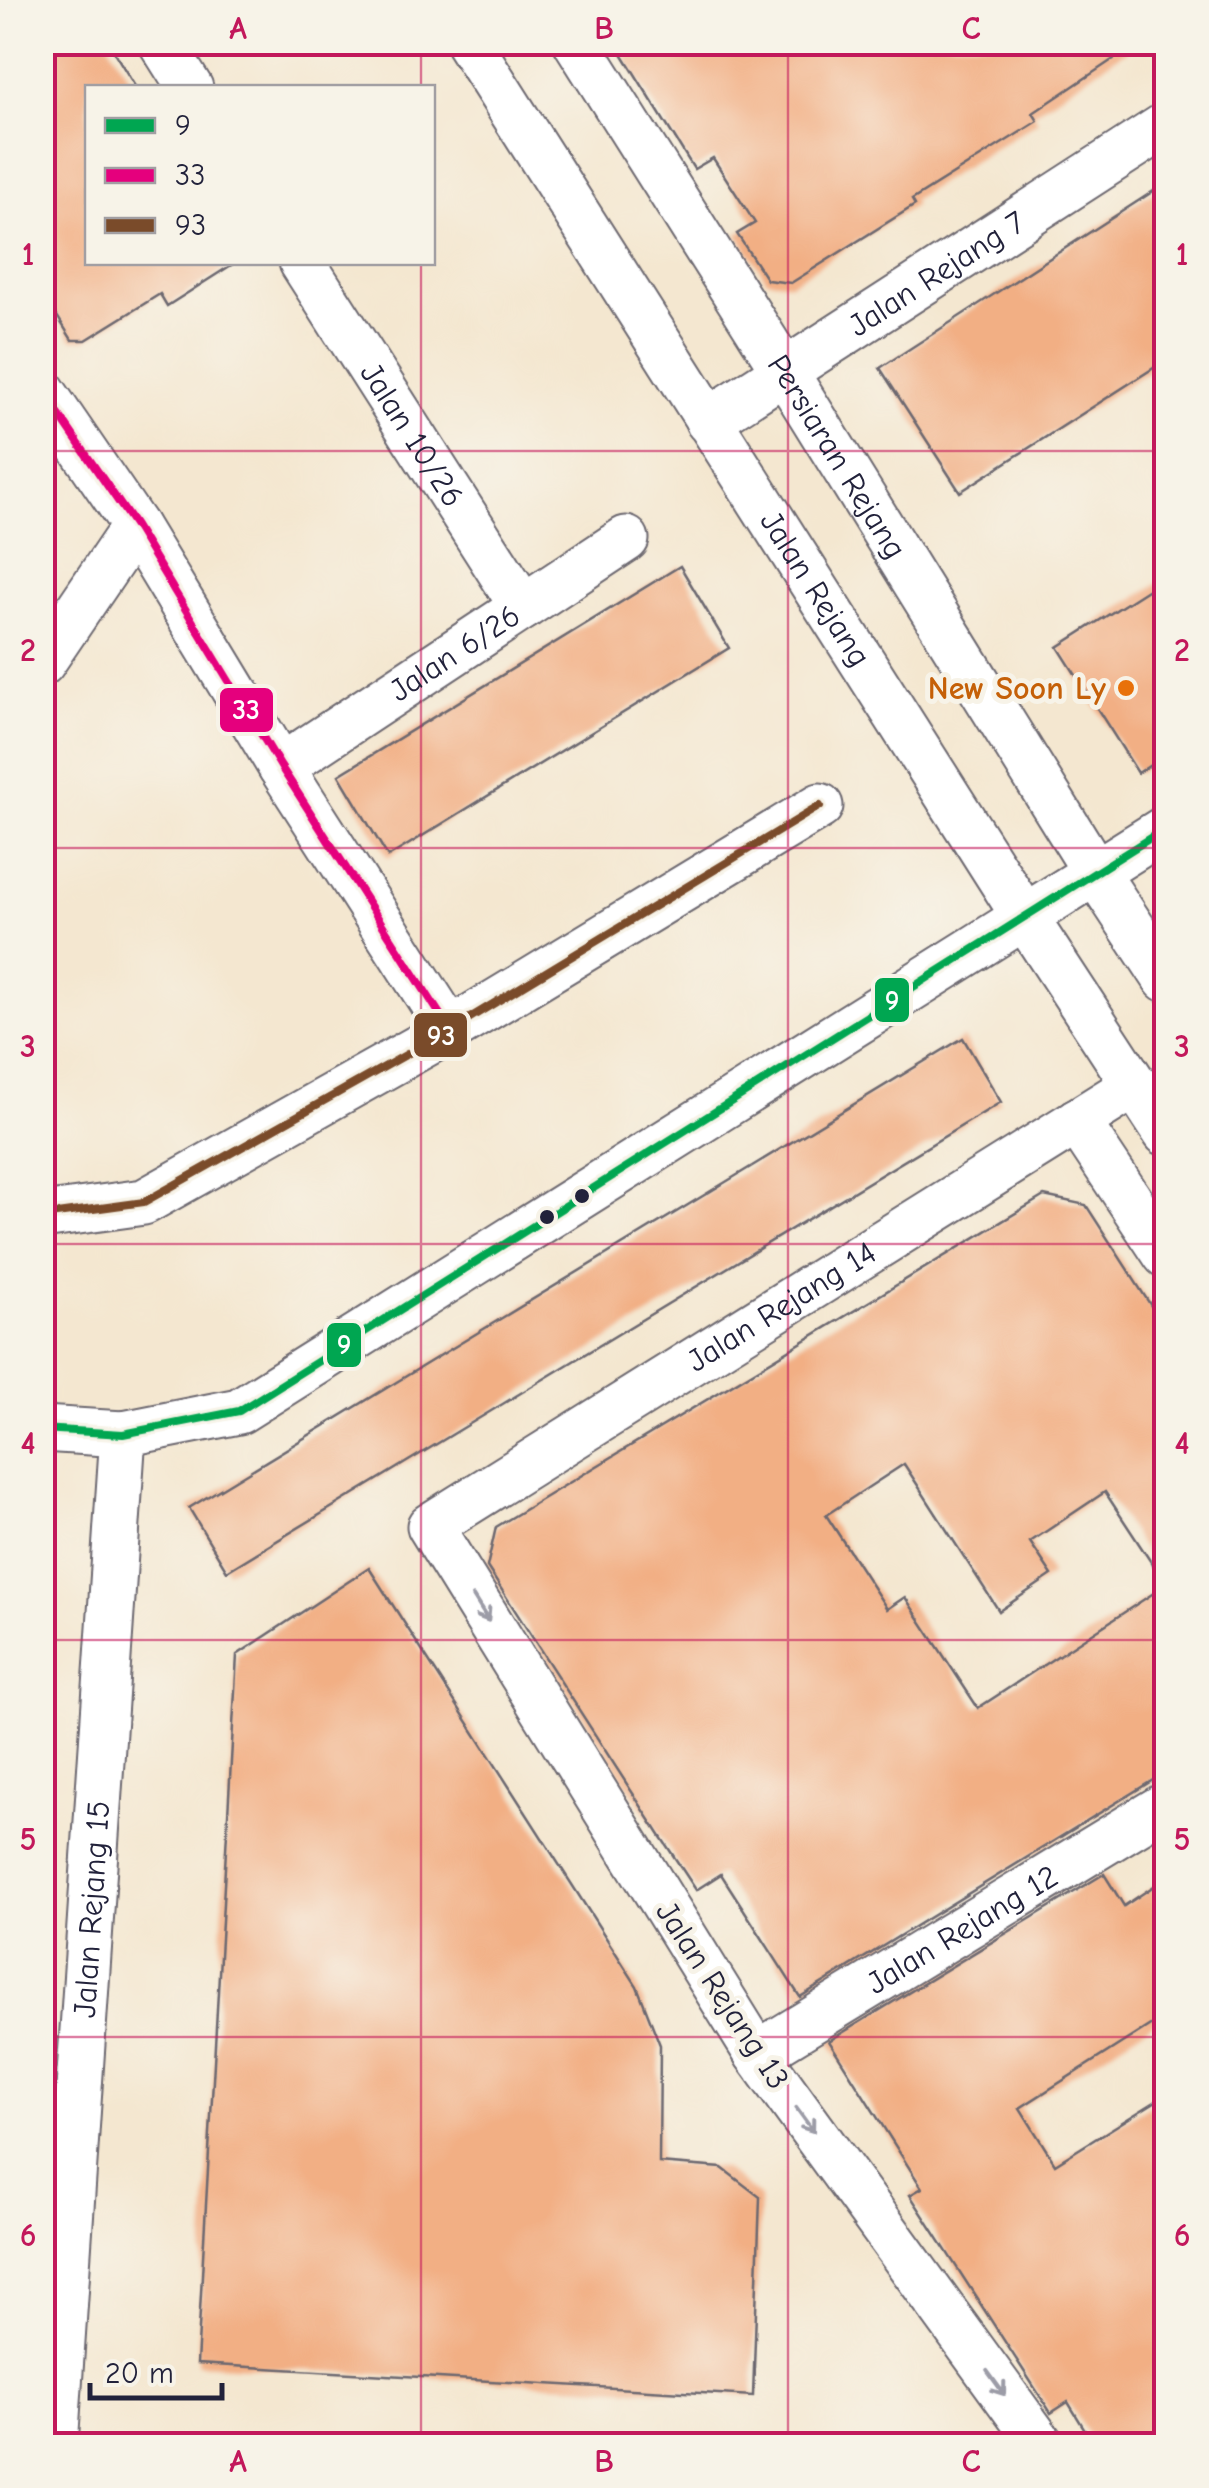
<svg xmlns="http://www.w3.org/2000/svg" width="1209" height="2488" viewBox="0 0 1209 2488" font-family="'Comic Neue',sans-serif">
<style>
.building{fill:#f2af84;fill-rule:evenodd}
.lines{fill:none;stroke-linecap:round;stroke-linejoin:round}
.minor-casing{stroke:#6c676f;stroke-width:49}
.minor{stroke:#fff;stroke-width:45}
.bus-1-casing{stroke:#f7f3e8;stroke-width:15}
.bus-2-casing{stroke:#f7f3e8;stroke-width:15}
.bus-3-casing{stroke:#f7f3e8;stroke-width:15}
.bus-1{stroke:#00a651;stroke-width:8}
.bus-2{stroke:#e5007d;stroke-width:8}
.bus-3{stroke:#7a4b2a;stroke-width:8}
.oneway{stroke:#9c9ca7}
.grid{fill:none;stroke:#c2185b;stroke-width:2.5;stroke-opacity:0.55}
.food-dot{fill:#e8710a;stroke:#f7f3e8;stroke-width:4}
.bus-dot{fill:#22223b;stroke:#f7f3e8;stroke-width:4}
.labels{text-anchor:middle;stroke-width:10;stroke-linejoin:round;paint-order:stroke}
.street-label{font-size:32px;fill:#22223b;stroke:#f7f3e8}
.food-label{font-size:32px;font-weight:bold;fill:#c56008;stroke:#f7f3e8;text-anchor:end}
.line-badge{stroke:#f7f3e8;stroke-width:4}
.badge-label{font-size:28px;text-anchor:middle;font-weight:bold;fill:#fff}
.neatline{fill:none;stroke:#c2185b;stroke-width:4}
.grid-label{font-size:32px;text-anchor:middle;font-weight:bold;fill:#c2185b}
</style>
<rect width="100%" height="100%" fill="#f7f3e8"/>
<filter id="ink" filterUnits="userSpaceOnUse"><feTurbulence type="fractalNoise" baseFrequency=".01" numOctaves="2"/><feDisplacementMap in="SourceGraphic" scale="20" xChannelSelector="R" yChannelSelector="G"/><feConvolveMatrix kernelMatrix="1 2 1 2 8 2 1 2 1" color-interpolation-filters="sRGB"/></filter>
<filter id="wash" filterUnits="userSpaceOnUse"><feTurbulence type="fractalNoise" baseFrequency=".0048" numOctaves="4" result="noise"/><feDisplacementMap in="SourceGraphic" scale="40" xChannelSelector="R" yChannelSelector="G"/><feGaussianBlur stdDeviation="2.25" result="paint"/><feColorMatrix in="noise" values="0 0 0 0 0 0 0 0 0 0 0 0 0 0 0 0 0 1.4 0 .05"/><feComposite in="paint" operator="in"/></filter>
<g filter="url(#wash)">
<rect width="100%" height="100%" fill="#f4e7d0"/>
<g id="blocks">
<g class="building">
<polygon points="42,42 108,42 136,88 88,88 88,262 236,262 167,306 160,294 86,340 72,340 42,292"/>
<polygon points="615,42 1139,42 1033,113 1038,121 912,200 915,205 791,283 767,280 737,234 755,223 713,158 694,169"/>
<polygon points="1166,183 1166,360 960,492 880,368"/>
<polygon points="680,566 729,648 388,857 339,775"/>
<polygon points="1166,578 1166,755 1138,773 1058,647"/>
<polygon points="963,1038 1001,1102 227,1571 189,1508"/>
<path d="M1044,1196L1086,1205L1166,1329V1772L800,1997L721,1874L696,1890L661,1837L487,1567L496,1527ZM904,1464L999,1611L1052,1575L1030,1542L1105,1492L1166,1585L978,1708L905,1597L887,1609L826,1515Z"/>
<polygon points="369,1568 637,1986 660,2045 659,2163 722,2168 760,2197 753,2396 197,2364 237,1655"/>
<polygon points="1104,1874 1124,1906 1166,1878 1166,2015 1020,2108 1055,2164 1166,2095 1166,2446 1095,2446 1068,2402 1051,2413 910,2195 922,2188 829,2041"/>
</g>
</g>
</g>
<g filter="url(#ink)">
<use href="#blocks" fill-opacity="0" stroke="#6c676f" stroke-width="2.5"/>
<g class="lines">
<defs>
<g id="minor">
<polyline points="161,42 190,88"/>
<path id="s1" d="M468,42L1026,919L1166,1133"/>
<path id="s2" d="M576,42L785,372L1096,873L1166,979"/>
<path id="s3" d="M302,262L523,607"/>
<polyline points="42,390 135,526 281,767 450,1030"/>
<path id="s4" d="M708,421L1166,125"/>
<polyline points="42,663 135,526"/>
<path id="s5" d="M281,767L626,539"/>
<polyline points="1077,1121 1166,1255"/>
<polyline points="42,1216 144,1202 450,1030 820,806"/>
<polyline points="42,1429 123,1434 239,1411 1166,828"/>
<path id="s6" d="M757,2054L1166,1805"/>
<path id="s7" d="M55,2446L123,1434"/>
<path id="s8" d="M1042,2446L757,2054L430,1526L1135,1085"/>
</g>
</defs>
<use href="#minor" class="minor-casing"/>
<use href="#minor" class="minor"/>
<defs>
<polyline id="bus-1" points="42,1429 123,1434 239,1411 1166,828"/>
<polyline id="bus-2" points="42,390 135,526 281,767 450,1030"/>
<polyline id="bus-3" points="42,1216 144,1202 450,1030 820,806"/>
</defs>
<use href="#bus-1" class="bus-1-casing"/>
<use href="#bus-2" class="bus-2-casing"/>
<use href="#bus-3" class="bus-3-casing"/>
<use href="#bus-1" class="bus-1"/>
<use href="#bus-2" class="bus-2"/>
<use href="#bus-3" class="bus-3"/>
</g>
<defs><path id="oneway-shaft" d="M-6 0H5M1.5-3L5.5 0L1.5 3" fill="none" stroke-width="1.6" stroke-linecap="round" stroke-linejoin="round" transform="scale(2.5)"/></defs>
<g class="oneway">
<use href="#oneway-shaft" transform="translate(481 1609) rotate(58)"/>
<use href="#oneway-shaft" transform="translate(805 2120) rotate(54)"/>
<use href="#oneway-shaft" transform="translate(996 2383) rotate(54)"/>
</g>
</g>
<path class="grid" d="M421,42V88M788,42V2446M421,262V2446M42,451H1166M42,848H1166M42,1244H1166M42,1640H1166M42,2037H1166"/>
<circle class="food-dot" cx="1126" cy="688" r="10"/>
<g class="bus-dot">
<circle cx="582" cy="1196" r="9"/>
<circle cx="547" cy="1217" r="9"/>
</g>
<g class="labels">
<g class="street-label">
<text dy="11" stroke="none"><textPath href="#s4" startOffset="272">Jalan Rejang 7</textPath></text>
<text dy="11" stroke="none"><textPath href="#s3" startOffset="205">Jalan 10/26</textPath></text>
<text dy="11" stroke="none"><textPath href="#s2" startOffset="490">Persiaran Rejang</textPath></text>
<text dy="11" stroke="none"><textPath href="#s1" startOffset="648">Jalan Rejang</textPath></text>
<text dy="11" stroke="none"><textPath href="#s5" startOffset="208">Jalan 6/26</textPath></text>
<text dy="11" stroke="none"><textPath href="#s8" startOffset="1520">Jalan Rejang 14</textPath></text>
<text dy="11" stroke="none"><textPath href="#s7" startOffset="538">Jalan Rejang 15</textPath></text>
<text dy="11" stroke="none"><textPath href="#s6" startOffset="240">Jalan Rejang 12</textPath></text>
<text transform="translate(723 1995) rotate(57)" y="11">Jalan Rejang 13</text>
</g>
<g class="food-label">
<text x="1106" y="699">New Soon Ly</text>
</g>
</g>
<g class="line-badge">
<rect x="218" y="686" width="57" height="48" rx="10" fill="#e5007d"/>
<rect x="873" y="976" width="38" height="48" rx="10" fill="#00a651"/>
<rect x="412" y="1011" width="57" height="48" rx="10" fill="#7a4b2a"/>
<rect x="325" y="1321" width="38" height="48" rx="10" fill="#00a651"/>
</g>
<g class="badge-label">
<text x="246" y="719">33</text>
<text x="892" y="1010">9</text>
<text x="441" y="1045">93</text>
<text x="344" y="1354">9</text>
</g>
<rect width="1209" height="2488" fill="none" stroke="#f7f3e8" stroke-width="110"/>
<rect x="85" y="85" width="350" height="180" fill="#f7f3e8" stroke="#a29fa3" stroke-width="2.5"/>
<rect x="105" y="118" width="50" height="15" fill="#00a651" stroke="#a29fa3" stroke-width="2.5"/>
<text x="175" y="135" font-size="30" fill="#22223b">9</text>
<rect x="105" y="168" width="50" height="15" fill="#e5007d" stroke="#a29fa3" stroke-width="2.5"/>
<text x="175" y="185" font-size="30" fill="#22223b">33</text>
<rect x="105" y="218" width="50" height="15" fill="#7a4b2a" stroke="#a29fa3" stroke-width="2.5"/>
<text x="175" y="235" font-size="30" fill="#22223b">93</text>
<path d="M90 2383v15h132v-15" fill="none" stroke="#22223b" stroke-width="5"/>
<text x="105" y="2383" font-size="30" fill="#22223b" stroke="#f7f3e8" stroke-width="8" paint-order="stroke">20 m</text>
<rect x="55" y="55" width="1099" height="2378" class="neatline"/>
<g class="grid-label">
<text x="238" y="39">A</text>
<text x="604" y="39">B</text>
<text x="971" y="39">C</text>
<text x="28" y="265">1</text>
<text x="1182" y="265">1</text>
<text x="28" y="661">2</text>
<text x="1182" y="661">2</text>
<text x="28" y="1057">3</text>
<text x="1182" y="1057">3</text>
<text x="28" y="1454">4</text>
<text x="1182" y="1454">4</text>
<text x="28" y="1850">5</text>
<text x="1182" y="1850">5</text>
<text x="28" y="2246">6</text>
<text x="1182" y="2246">6</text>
<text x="238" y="2472">A</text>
<text x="604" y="2472">B</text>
<text x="971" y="2472">C</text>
</g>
</svg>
